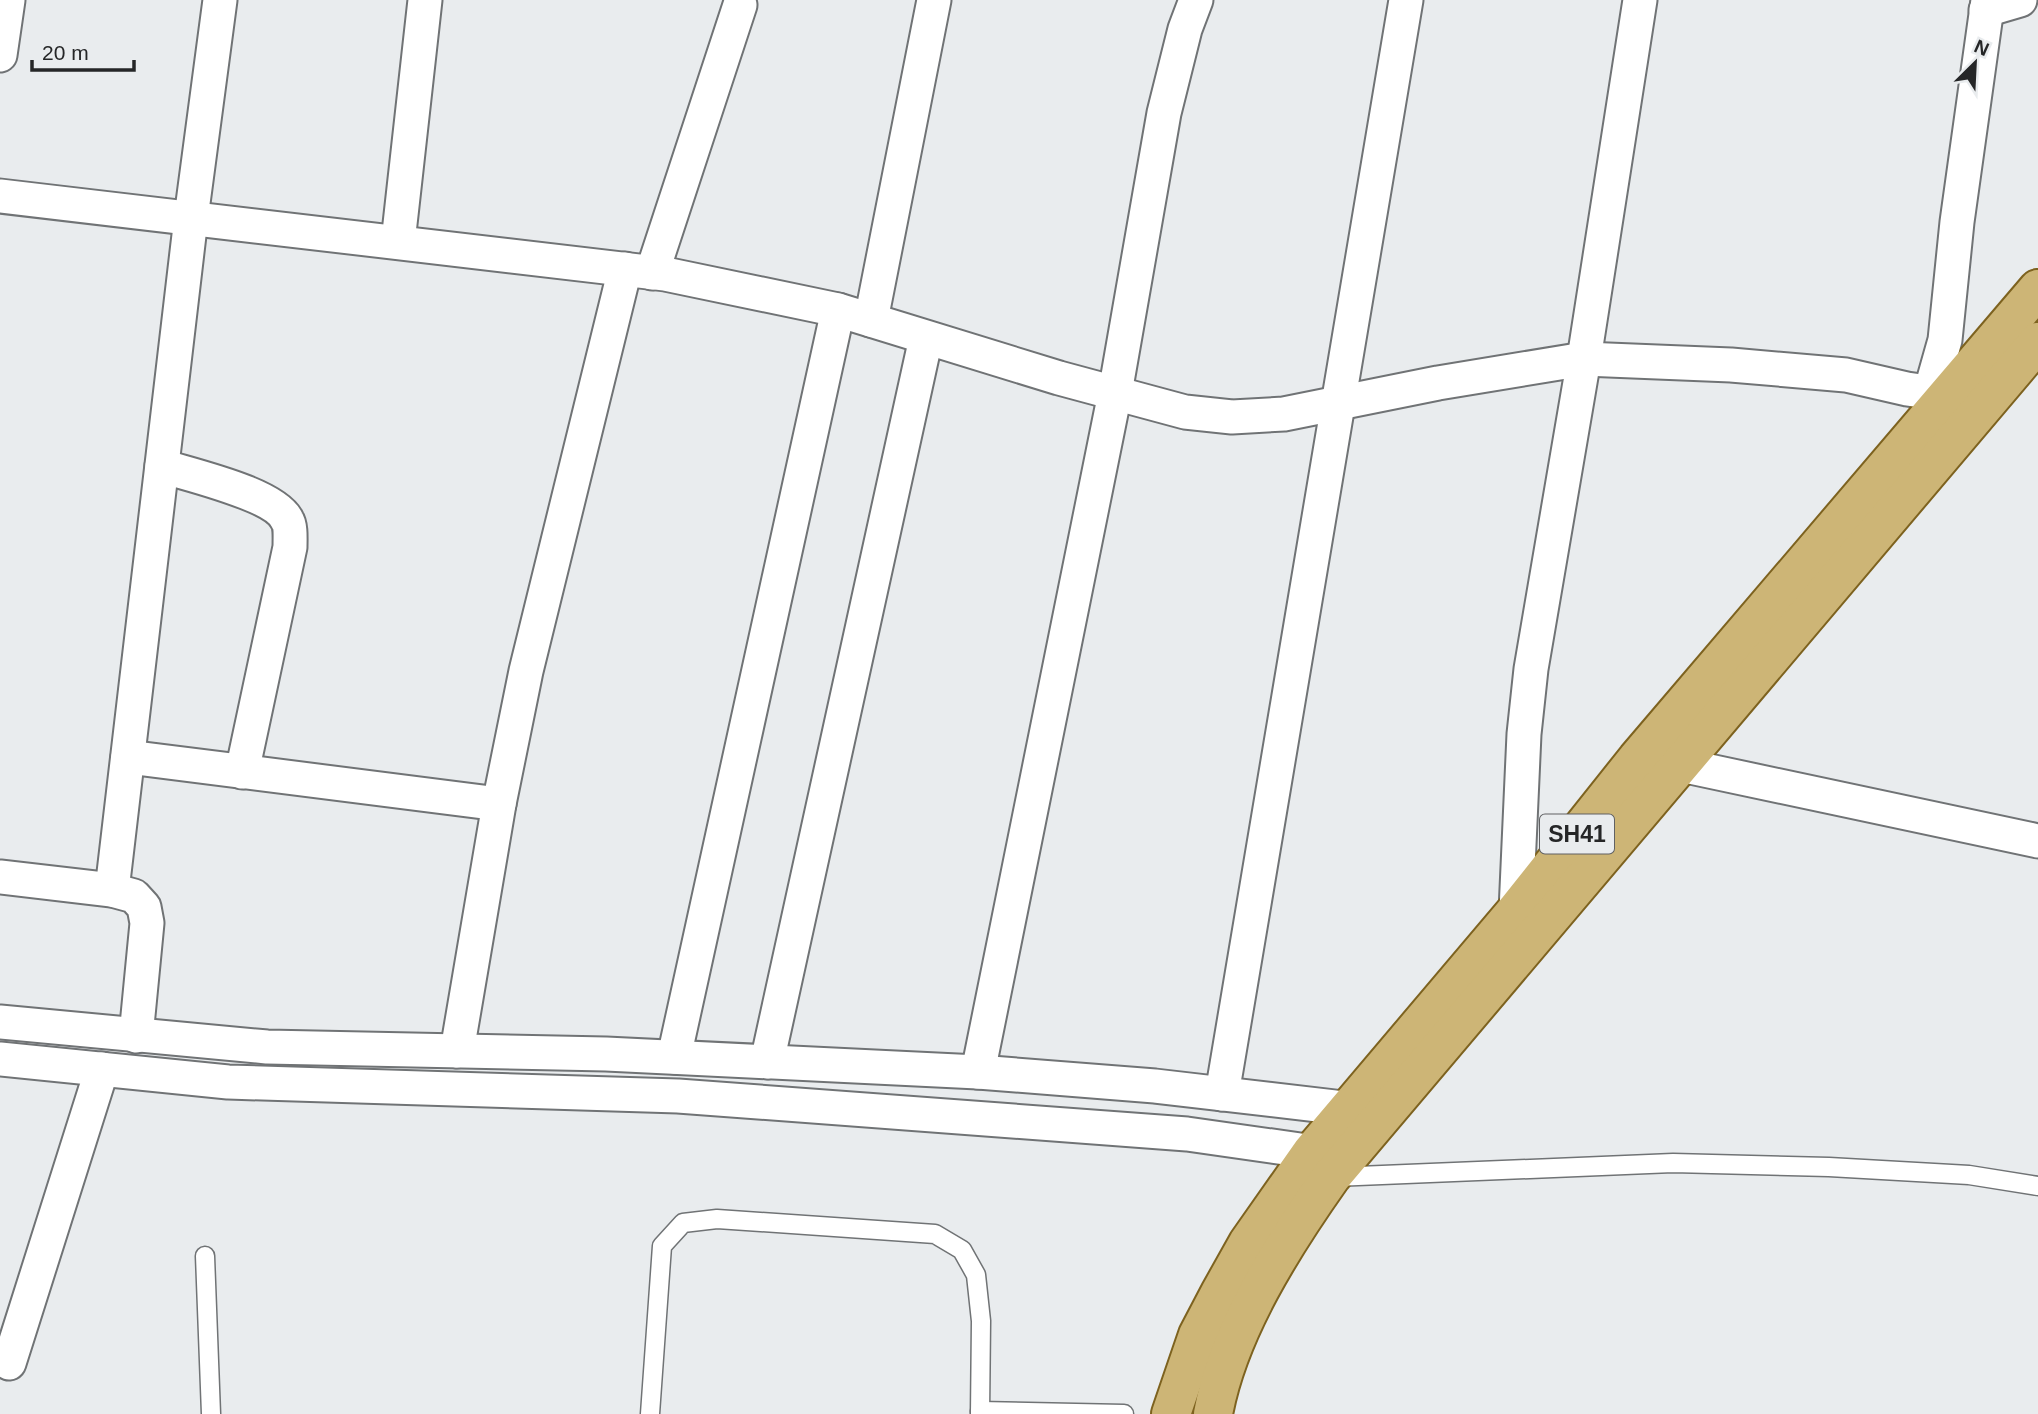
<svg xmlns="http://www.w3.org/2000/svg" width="2038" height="1414" viewBox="0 0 2038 1414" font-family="Helvetica,sans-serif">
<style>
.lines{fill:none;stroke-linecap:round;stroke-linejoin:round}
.service-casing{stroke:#707375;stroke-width:21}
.minor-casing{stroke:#707375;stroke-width:37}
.primary-casing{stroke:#7d621f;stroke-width:42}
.service{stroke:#fff;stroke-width:18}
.minor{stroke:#fff;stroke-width:33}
.primary{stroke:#cdb576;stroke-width:38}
.labels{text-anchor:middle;stroke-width:6;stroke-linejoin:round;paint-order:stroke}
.shield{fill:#e9ecee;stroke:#606163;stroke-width:2}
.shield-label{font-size:23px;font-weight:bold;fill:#252627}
</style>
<rect width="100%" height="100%" fill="#e9ecee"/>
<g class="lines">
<defs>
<g id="service">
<polyline points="1334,1177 1673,1163 1829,1167 1969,1175 2038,1186"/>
<polyline points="205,1256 211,1414"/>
<polyline points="980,1411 1124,1414"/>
<polyline points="650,1414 662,1246 683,1223 717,1219 935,1234 962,1250 976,1275 981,1321 980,1414"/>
</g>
<g id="minor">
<polyline points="1986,10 2020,0"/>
<polyline points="0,55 8,0"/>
<polyline points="0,196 665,274 838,310 1059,378 1185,412 1232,417 1284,414 1438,383 1584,359 1731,365 1846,375 1907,389 1949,395 1966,407"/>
<polyline points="398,242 425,0"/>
<polyline points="652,273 740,5"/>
<polyline points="871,320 934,0"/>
<polyline points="1930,393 1945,340 1957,222 1988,0"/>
<path d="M162,466C190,475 275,494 287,520C291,526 290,539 290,547L242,772"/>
<polyline points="128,757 499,804"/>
<polyline points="1681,765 2038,841"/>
<polyline points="0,877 112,890 134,896 144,907 147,923 136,1036"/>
<polyline points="112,890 191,218 220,0"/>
<polyline points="1516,911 1524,734 1531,669 1584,359 1640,0"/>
<polyline points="0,1022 267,1047 606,1054 978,1072 1155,1086 1369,1111"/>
<polyline points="457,1051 499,804 526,671 625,269"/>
<polyline points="674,1057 838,310"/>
<polyline points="0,1059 228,1082 678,1096 1187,1134 1335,1155"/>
<polyline points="767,1062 926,338"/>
<polyline points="978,1072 1115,393 1164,113 1185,29 1196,0"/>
<polyline points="1222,1094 1406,0"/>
<polyline points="9,1363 102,1069"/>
</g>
<g id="primary">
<polyline points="1171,1414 1198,1335 1220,1293 1248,1243 1312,1152 1516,911 1637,759 2038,289"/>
<path d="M1213,1414C1228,1331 1283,1245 1331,1177L2038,342"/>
</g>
</defs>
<use href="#service" class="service-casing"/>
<use href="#minor" class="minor-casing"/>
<use href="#primary" class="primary-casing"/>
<use href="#service" class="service"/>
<use href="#minor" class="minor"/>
<use href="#primary" class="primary"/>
</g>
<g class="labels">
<rect class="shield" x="1540" y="814.5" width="74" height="39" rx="5"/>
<g class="shield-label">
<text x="1577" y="842">SH41</text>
</g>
</g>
<g transform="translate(1975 63) rotate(24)" stroke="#e9ecee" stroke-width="5" paint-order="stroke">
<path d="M0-5L12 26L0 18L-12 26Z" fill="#252627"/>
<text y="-10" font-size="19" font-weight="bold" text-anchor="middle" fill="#252627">N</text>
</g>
<path d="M32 60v10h102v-10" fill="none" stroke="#252627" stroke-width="3.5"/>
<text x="42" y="60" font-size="21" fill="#252627" stroke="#e9ecee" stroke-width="5" paint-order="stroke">20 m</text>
</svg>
